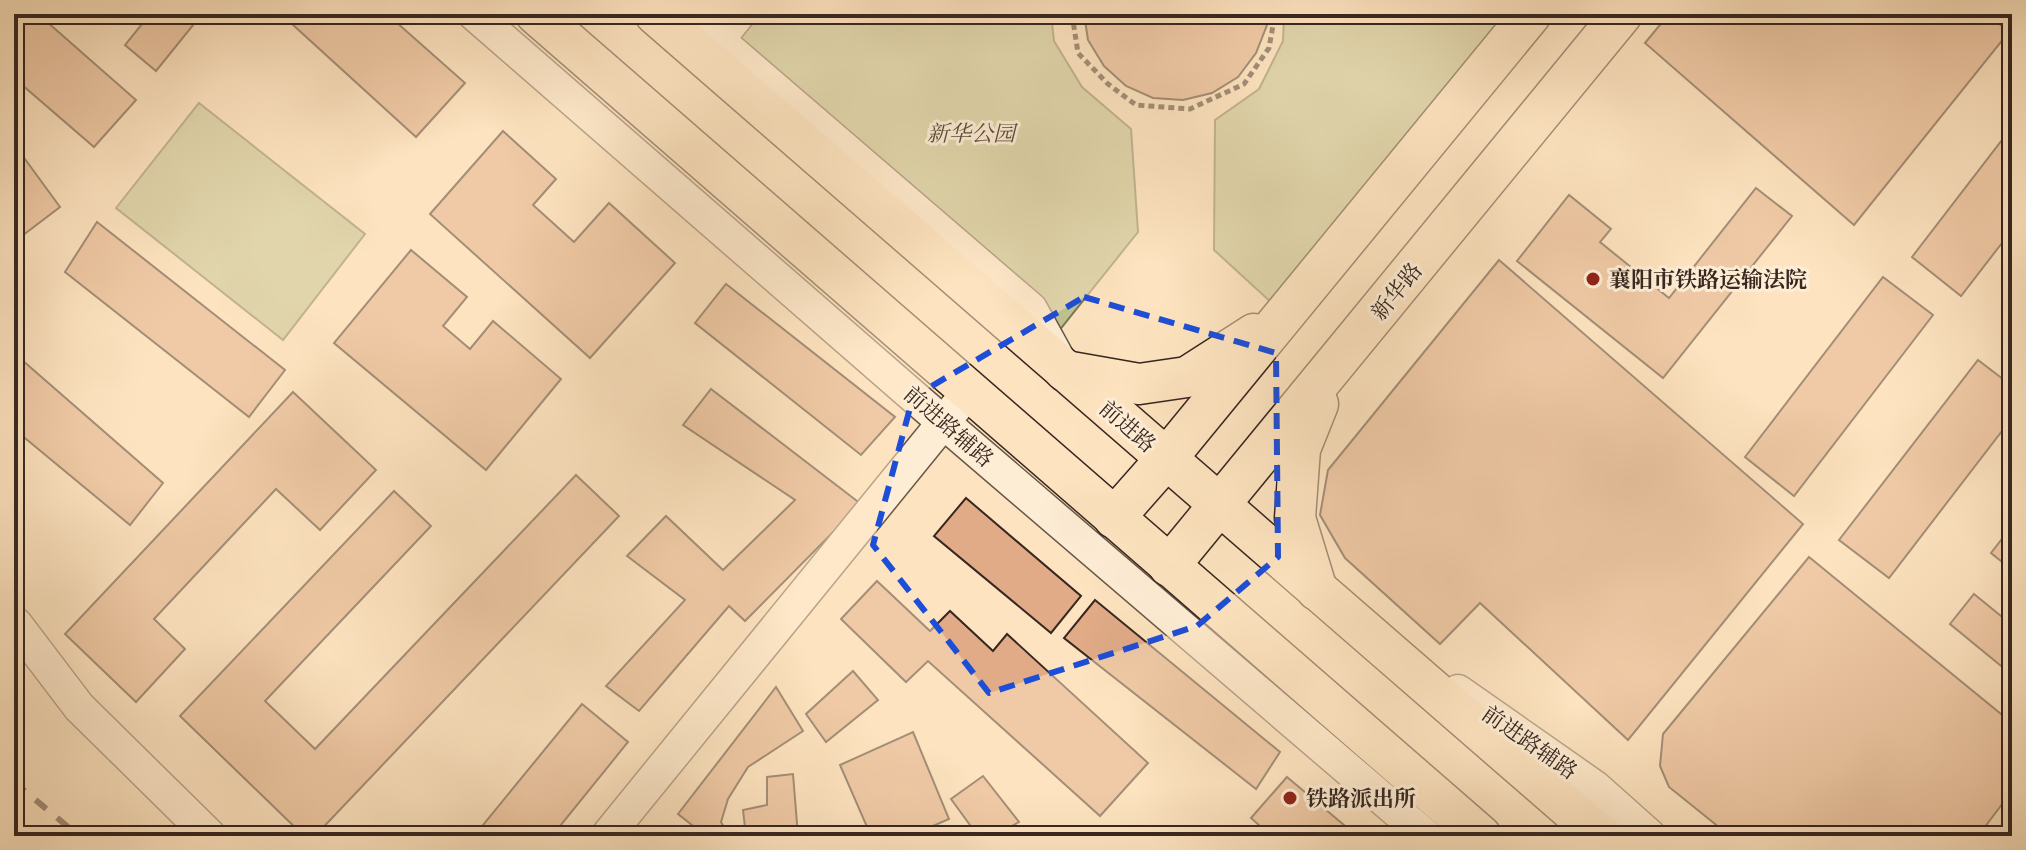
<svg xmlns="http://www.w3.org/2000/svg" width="2026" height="850" viewBox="0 0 2026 850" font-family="'IM FELL Great Primer','Noto Serif SC',serif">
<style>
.green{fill:#bec492;stroke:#7a7659;stroke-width:2}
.building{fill:#e1ab88;stroke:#372720;stroke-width:2}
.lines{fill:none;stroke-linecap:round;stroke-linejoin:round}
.minor-casing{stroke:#685648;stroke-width:35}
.major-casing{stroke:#372720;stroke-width:43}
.path{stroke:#372720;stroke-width:5;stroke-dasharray:6 4;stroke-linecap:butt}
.minor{stroke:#feedd5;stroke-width:32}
.major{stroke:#fde3bf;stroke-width:40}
.rail{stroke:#372720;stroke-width:6;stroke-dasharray:14 14;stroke-linecap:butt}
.marked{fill:none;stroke:#1d4ed8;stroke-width:6;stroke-dasharray:16 10;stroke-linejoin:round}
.poi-dot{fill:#8f2418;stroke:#feedd5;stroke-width:3}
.labels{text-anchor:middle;stroke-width:6;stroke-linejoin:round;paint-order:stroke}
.park-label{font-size:22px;font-style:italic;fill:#594e3c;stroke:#feedd5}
.poi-label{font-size:22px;font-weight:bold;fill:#372720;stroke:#feedd5;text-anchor:start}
.street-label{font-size:22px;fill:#372720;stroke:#feedd5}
</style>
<rect width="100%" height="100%" fill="#fde3bf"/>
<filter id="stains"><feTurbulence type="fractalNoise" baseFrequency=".0025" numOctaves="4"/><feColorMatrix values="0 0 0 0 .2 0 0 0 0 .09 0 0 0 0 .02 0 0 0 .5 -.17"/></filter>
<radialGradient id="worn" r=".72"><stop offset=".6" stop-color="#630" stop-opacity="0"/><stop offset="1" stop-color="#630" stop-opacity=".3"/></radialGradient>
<g class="green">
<polygon points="655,14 1051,14 1054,41 1082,87 1131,129 1138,232 1042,352"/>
<polygon points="1284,14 1531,14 1285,315 1214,250 1215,120 1259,89 1283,41"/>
<polygon points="199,103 365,234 283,340 116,208"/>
</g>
<g class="building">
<polygon points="14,14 38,14 136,100 94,147 14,78"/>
<polygon points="150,14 202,14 156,71 125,45"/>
<polygon points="281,14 387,14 465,83 416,137"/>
<polygon points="1084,14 1267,14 1267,25 1256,53 1238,77 1212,93 1183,100 1153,98 1126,86 1104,66 1088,40"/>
<polygon points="1669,14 1987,14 2009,32 1854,225 1645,43"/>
<polygon points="2012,127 2012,230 1961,296 1912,257"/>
<polygon points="503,131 556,179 533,205 574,242 609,203 675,263 590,358 430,214"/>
<polygon points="14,144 60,207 14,242"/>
<polygon points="1756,188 1792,216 1663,378 1517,261 1569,195 1611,229 1600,242 1669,298"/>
<polygon points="97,222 285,370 249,417 65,272"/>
<polygon points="411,250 467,297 443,326 470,349 493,321 561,379 486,470 334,343"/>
<polygon points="1499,260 1803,524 1628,740 1480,603 1440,644 1345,558 1320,515 1328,470"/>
<polygon points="1883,277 1933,315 1794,496 1745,457"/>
<polygon points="726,284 895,417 861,455 695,323"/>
<polygon points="14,353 163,483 130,525 14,429"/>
<polygon points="1978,360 2012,386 2012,418 1889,578 1839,540"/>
<polygon points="711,389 861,504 745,621 729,606 639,711 606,686 685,600 627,556 666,516 723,570 795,500 683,425"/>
<polygon points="293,392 376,470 320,530 276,489 154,619 185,649 136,702 65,634"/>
<polygon points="576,475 619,516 315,836 304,836 180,716 394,491 431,526 265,701 315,749"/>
<polygon points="966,498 1081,596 1051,633 934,536"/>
<polygon points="2012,526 2012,570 1991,553"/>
<polygon points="1809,557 2012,723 2012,791 1978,836 1730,836 1669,787 1660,766 1663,734"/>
<polygon points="877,581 930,631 950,611 993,651 1007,634 1148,763 1100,816 928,661 906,682 841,619"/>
<polygon points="1974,594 2012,625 2012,675 1950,624"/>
<polygon points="1095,600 1280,752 1256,789 1064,638"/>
<polygon points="853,671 878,700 826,742 806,714"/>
<polygon points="776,687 803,731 748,767 728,799 721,822 729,835 706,836 678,814"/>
<polygon points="582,704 628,742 552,836 474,836"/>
<polygon points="913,732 949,819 910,836 871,836 840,765"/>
<polygon points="793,774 798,836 746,836 743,810 767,805 767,777"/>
<polygon points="983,776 1019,822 994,836 978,836 951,799"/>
<polygon points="1287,777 1357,836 1271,836 1251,818"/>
</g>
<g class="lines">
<defs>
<g id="minor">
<polyline points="474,14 944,423 1426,836"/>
<polyline points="688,14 1031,309 1058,358"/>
<polyline points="706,55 739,14"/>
<polyline points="16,624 79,707 210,836"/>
<polyline points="1458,691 1595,787 1650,836"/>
<polyline points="607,836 956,407"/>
</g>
<g id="major">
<polyline points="536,14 1481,836"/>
<polyline points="655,14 1601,836"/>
<polyline points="1065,371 1139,384 1187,377 1254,334"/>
<polyline points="1114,518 1166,459 1531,14"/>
<polyline points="1169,566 1622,14"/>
<polyline points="1317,590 1295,518 1300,449 1318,404"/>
</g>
</defs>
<use href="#minor" class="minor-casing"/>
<use href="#major" class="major-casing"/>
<polyline class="path" points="1072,14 1078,53 1108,84 1136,105 1190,109 1244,84 1269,48 1275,14"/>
<use href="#minor" class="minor"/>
<use href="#major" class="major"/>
<polyline class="rail" points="14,782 79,836"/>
</g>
<path d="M0 0H2026V850H0ZM1084,297L1276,353L1278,557L1197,626L989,693L873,545L913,397Z" fill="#fde3bf" fill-opacity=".55" fill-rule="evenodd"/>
<path class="marked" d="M1084,297L1276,353L1278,557L1197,626L989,693L873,545L913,397Z"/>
<g class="poi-dot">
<circle cx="1593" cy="279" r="8"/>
<circle cx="1290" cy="798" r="8"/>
</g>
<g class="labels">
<g class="park-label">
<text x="971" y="141">新华公园</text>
</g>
<g class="poi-label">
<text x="1609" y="287">襄阳市铁路运输法院</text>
<text x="1306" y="806">铁路派出所</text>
</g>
<g class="street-label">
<text transform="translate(1396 291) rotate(-51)" y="8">新华路</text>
<text transform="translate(949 426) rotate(41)" y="8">前进路辅路</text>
<text transform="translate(1128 426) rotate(41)" y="8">前进路</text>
<text transform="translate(1530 742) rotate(35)" y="8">前进路辅路</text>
</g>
</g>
<rect width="2026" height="850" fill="none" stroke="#fde3bf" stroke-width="48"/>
<rect x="16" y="16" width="1994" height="818" fill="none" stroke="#372720" stroke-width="4"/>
<rect x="24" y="24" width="1978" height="802" fill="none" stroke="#372720" stroke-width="2"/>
<rect width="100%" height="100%" filter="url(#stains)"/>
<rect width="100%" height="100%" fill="url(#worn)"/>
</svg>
